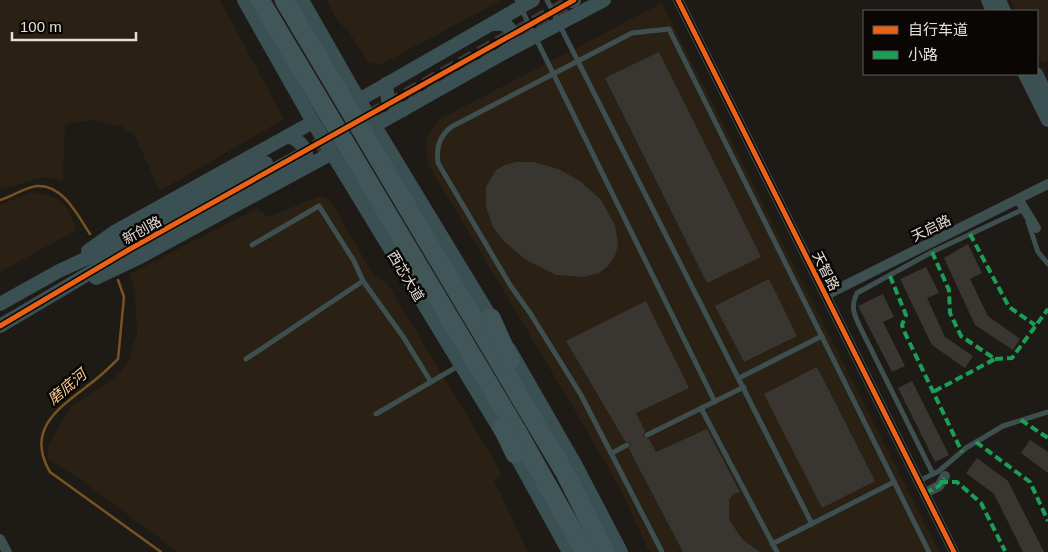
<svg xmlns="http://www.w3.org/2000/svg" width="1048" height="552" viewBox="0 0 1048 552" font-family="Helvetica,'Noto Sans SC',sans-serif">
<style>
.built{fill:#2a2013}
.lines{fill:none;stroke-linecap:round;stroke-linejoin:round}
.stream{stroke:#775321;stroke-width:2.5}
.building{fill:#393632}
.secondary-tunnel{stroke:#3c3833;stroke-width:14;stroke-dasharray:14 7;stroke-linecap:butt}
.lane{stroke:#3e4f50;stroke-width:5}
.street{stroke:#3e4f50;stroke-width:10}
.secondary{stroke:#3b5053;stroke-width:14}
.highway{stroke:#405659;stroke-width:19}
.quiet{stroke:#1a9f57;stroke-width:4;stroke-dasharray:8 4;stroke-linecap:butt}
.cycleway-casing{stroke:#090604;stroke-width:8}
.cycleway{stroke:#ea6118;stroke-width:5}
.labels{text-anchor:middle;stroke-width:5;stroke-linejoin:round;paint-order:stroke}
.street-label{font-size:14px;fill:#e4dfd9;stroke:#090604}
.water-label{font-size:15px;font-style:italic;fill:#faca8e;stroke:#090604}
</style>
<rect width="100%" height="100%" fill="#1e1a16"/>
<g class="built">
<polygon points="0,0 220,0 284,119 160,191 134,135 121,126 91,120 65,124 63,181 44,177 0,190"/>
<polygon points="326,0 502,0 380,65 368,62 348,30 339,23"/>
<polygon points="1010,0 1048,0 1048,61 1042,63 1037,52 1037,11 1016,11"/>
<polygon points="662,3 939,552 649,552 623,494 580,419 428,165 426,139 438,120"/>
<polygon points="32,192 56,198 67,208 77,230 0,272 0,205"/>
<polygon points="320,196 329,199 375,277 387,283 502,474 494,480 528,552 178,552 84,482 48,459 48,446 71,406 113,380 128,362 137,333 135,294 130,274 257,208 268,217"/>
</g>
<g class="lines">
<g class="stream">
<path d="M0,200C12,197 25,187 37,186C63,184 78,216 90,234"/>
<path d="M118,280L124,297L118,359C108,369 97,379 86,387C56,410 26,431 50,472L161,552"/>
</g>
</g>
<g class="building">
<polygon points="659,52 761,257 707,283 605,78"/>
<polygon points="516,162 534,162 558,169 580,181 601,200 615,225 618,244 615,256 608,266 599,273 583,277 556,275 526,260 504,241 493,227 486,207 486,187 496,170 505,165"/>
<polygon points="968,244 982,273 970,279 988,316 1020,339 1013,350 975,325 944,258"/>
<polygon points="926,267 939,293 927,298 945,337 973,356 965,368 932,345 900,279"/>
<polygon points="769,279 797,336 744,362 715,306"/>
<polygon points="883,294 894,317 883,322 905,366 892,372 858,306"/>
<polygon points="646,301 689,388 636,413 645,431 643,436 649,439 656,452 707,429 740,492 733,494 729,500 729,520 743,540 760,552 683,552 629,449 631,443 625,441 566,341"/>
<polygon points="817,367 875,481 822,508 764,394"/>
<polygon points="912,381 949,455 935,462 898,388"/>
<polygon points="1030,440 1048,452 1048,473 1021,453"/>
<polygon points="977,458 1008,481 1044,552 1023,552 994,494 966,473"/>
</g>
<g class="lines">
<polyline class="secondary-tunnel" points="297,157 572,1"/>
<g class="lane">
<polyline points="517,0 715,402"/>
<polyline points="547,0 812,524"/>
<polyline points="1028,222 1038,252 1048,264"/>
<polyline points="252,245 319,206 354,261 363,281 404,338 431,382"/>
<polyline points="246,359 363,281"/>
<polyline points="739,378 822,336"/>
<polyline points="701,408 777,552"/>
<polyline points="376,414 460,365"/>
<polyline points="647,435 744,387"/>
<polyline points="612,453 627,445"/>
<path d="M933,474L859,325C853,312 851,306 857,293L932,252L1024,209"/>
<polyline points="919,481 939,471 966,448 1003,426 1048,412"/>
<polyline points="772,544 894,482"/>
<path d="M662,552L581,395L530,313L510,285L438,163C436,148 439,137 451,127L632,33L669,29L929,552"/>
</g>
<g class="street">
<polyline points="678,0 954,552"/>
<polyline points="1019,200 1036,228"/>
<polyline points="826,295 1048,184"/>
<polyline points="925,493 939,486 945,476"/>
<polyline points="0,539 7,552"/>
</g>
<g class="secondary">
<polyline points="244,0 313,122 515,454 569,552"/>
<polyline points="302,0 359,100 496,326"/>
<polyline points="988,0 993,11"/>
<polyline points="999,0 1004,11"/>
<polyline points="572,1 574,0"/>
<path d="M492,24H505C515,33 513,40 507,51"/>
<polyline points="1025,74 1048,120"/>
<polyline points="1036,74 1048,98"/>
<polyline points="386,84 388,101 403,110"/>
<polyline points="359,100 533,0"/>
<polyline points="374,126 507,51 604,0"/>
<path d="M288,136C303,141 309,152 306,167"/>
<polyline points="88,251 116,231 313,122"/>
<polyline points="96,278 138,258 332,153"/>
<polyline points="0,304 59,271 124,241 266,163"/>
<polyline points="0,326 130,249 296,158"/>
<polyline points="509,349 575,464 621,552"/>
</g>
<g class="highway">
<polyline points="260,0 517,431 585,552"/>
<polyline points="284,0 565,473 605,552"/>
<polyline points="491,318 510,360"/>
<polyline points="502,427 515,454"/>
</g>
<g class="quiet">
<polyline points="970,234 1009,307 1035,325"/>
<polyline points="932,252 949,290 950,313 961,336 995,359 933,392"/>
<polyline points="890,276 906,315 902,325 904,331 962,452"/>
<polyline points="995,359 1012,358 1048,309"/>
<polyline points="1021,420 1048,438"/>
<polyline points="976,442 1030,482 1048,521"/>
<polyline points="940,482 957,482 981,503 1005,551"/>
<polyline points="925,493 939,486 944,478"/>
</g>
<defs>
<g id="cycleway">
<polyline points="678,0 954,552"/>
<polyline points="0,326 130,249 574,0"/>
</g>
</defs>
<use href="#cycleway" class="cycleway-casing"/>
<use href="#cycleway" class="cycleway"/>
</g>
<g class="labels">
<g class="street-label">
<text transform="translate(931 228) rotate(-26)" y="5">天启路</text>
<text transform="translate(142 230) rotate(-29)" y="5">新创路</text>
<text transform="translate(826 271) rotate(63)" y="5">天智路</text>
<text transform="translate(406 276) rotate(59)" y="5">西芯大道</text>
</g>
<g class="water-label">
<text transform="translate(67 387) rotate(-40)" y="5">磨底河</text>
</g>
</g>
<rect x="863" y="10" width="175" height="65" fill="#090604" stroke="#615d59"/>
<rect x="873" y="26" width="25" height="8" fill="#ea6118" stroke="#615d59"/>
<text x="908" y="35" font-size="15" fill="#e4dfd9">自行车道</text>
<rect x="873" y="51" width="25" height="8" fill="#1a9f57" stroke="#615d59"/>
<text x="908" y="60" font-size="15" fill="#e4dfd9">小路</text>
<path d="M12 32v8h124v-8" fill="none" stroke="#e4dfd9" stroke-width="2.5"/>
<text x="20" y="32" font-size="15" fill="#e4dfd9" stroke="#090604" stroke-width="4" paint-order="stroke">100 m</text>
</svg>
